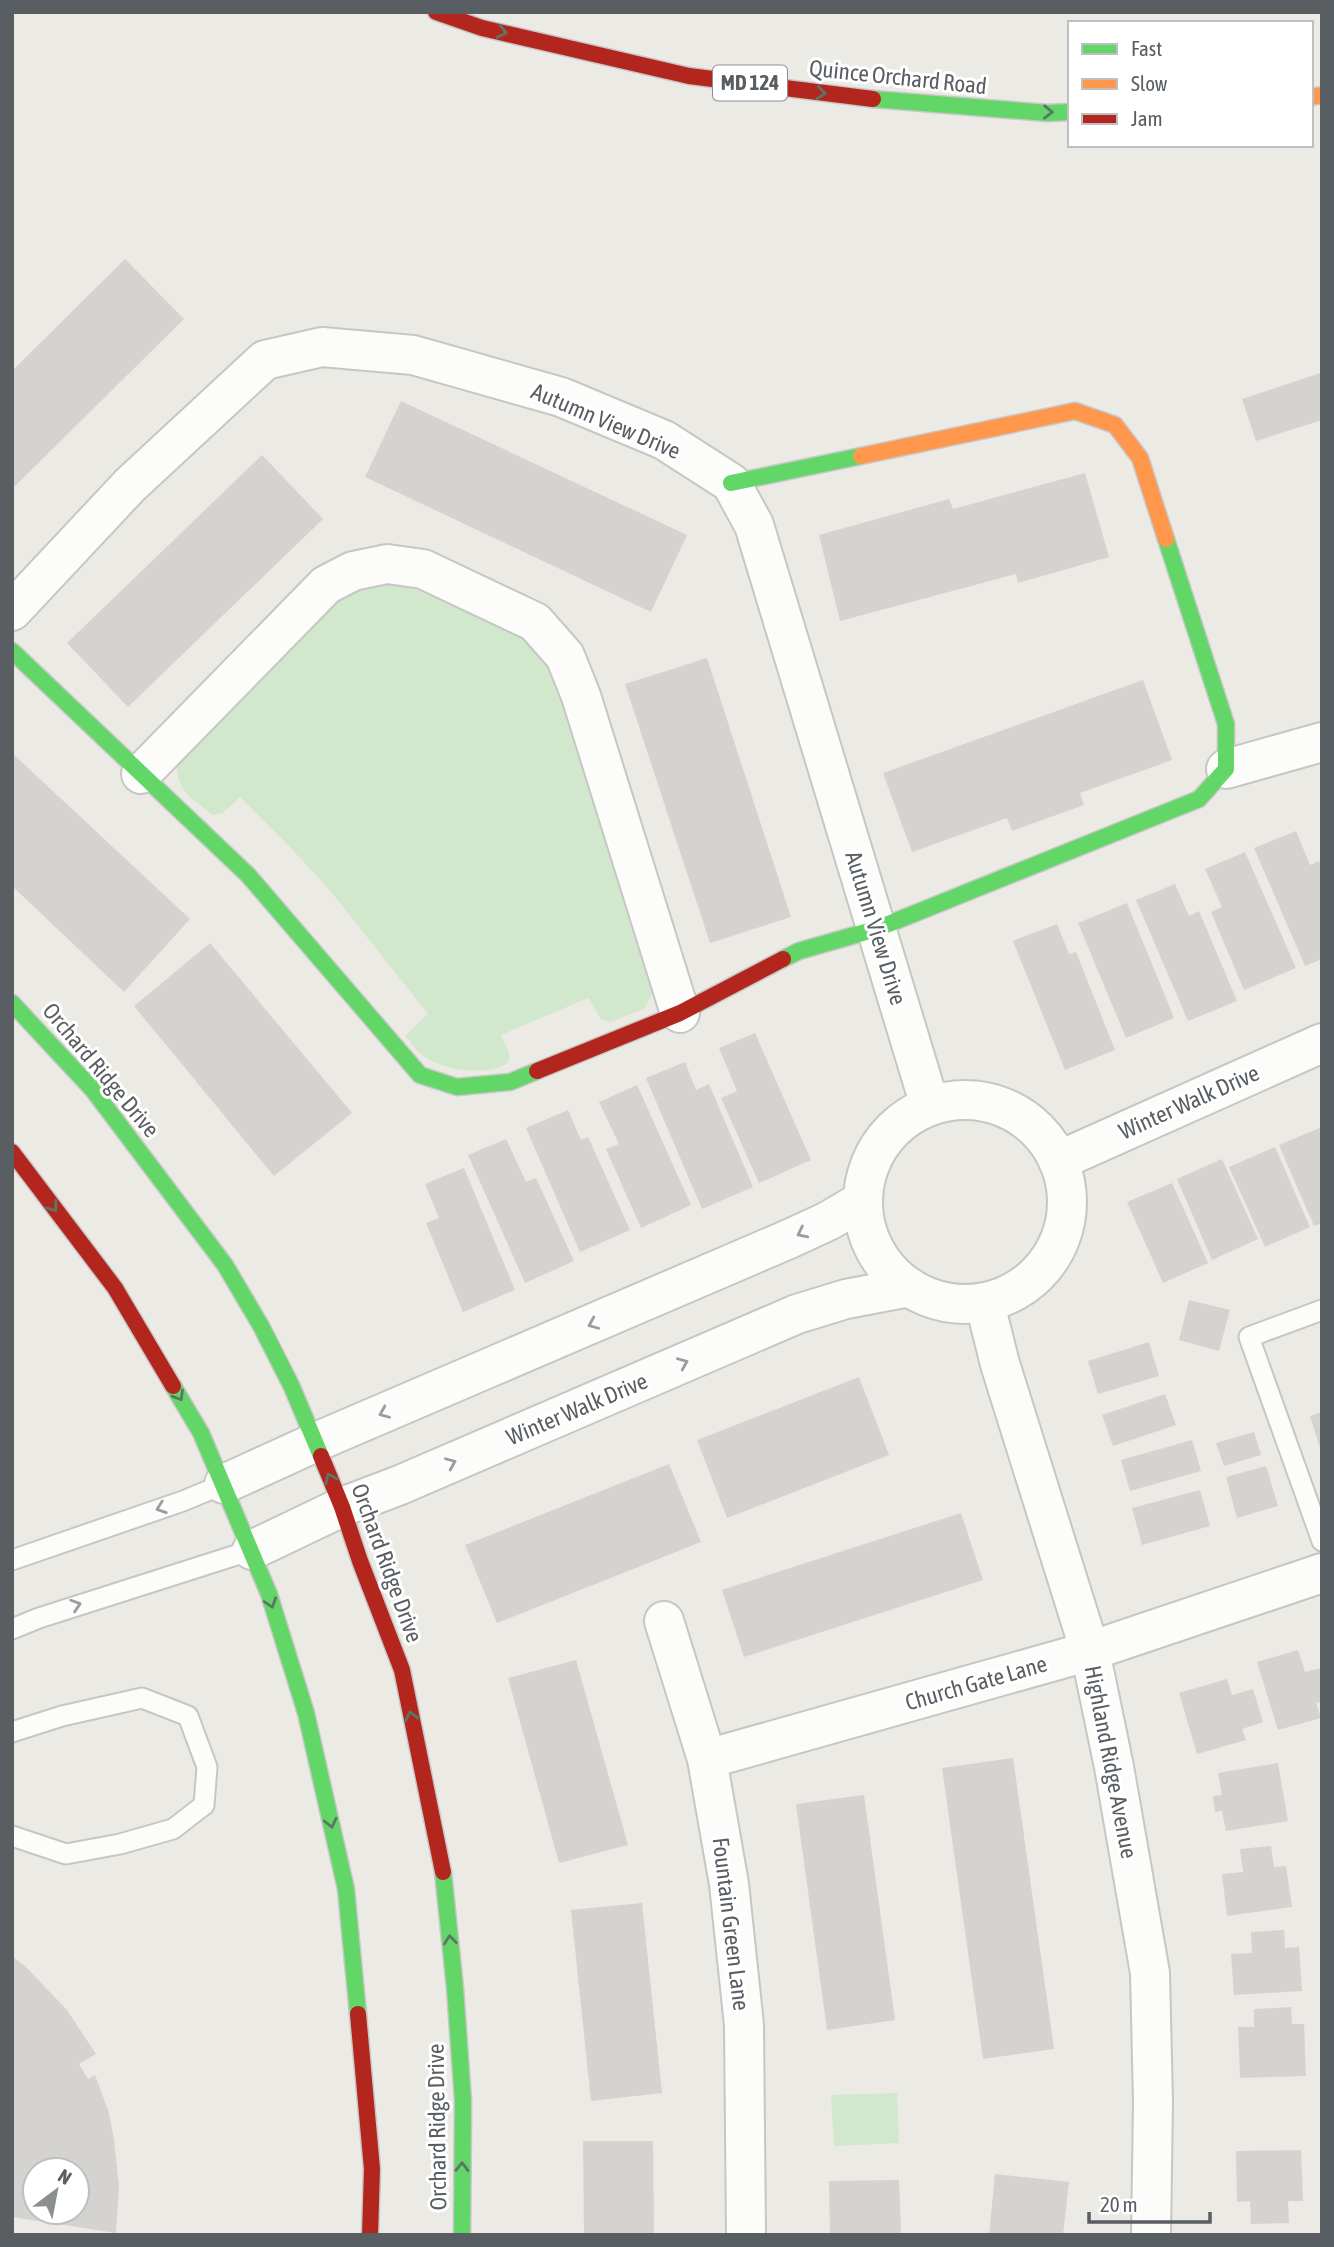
<svg xmlns="http://www.w3.org/2000/svg" width="1334" height="2247" viewBox="0 0 1334 2247" font-family="'Asap Condensed',sans-serif">
<style>
.green{fill:#d1e8cd}
.building{fill:#d4d3cf;fill-rule:evenodd}
.lines{fill:none;stroke-linecap:round;stroke-linejoin:round}
.lane-casing{stroke:#c6c7c5;stroke-width:23}
.street-casing{stroke:#c6c7c5;stroke-width:42}
.fast-casing{stroke:#c8c8c8;stroke-width:19}
.slow-casing{stroke:#c8c8c8;stroke-width:19}
.jam-casing{stroke:#c8c8c8;stroke-width:19}
.lane{stroke:#fcfcfb;stroke-width:19}
.street{stroke:#fcfcfb;stroke-width:38}
.fast{stroke:#63d668;stroke-width:16}
.slow{stroke:#ff974d;stroke-width:16}
.jam{stroke:#b3261e;stroke-width:16}
.oneway{stroke:#5b7664}
.oneway2{stroke:#9a9da0}
.labels{text-anchor:middle;stroke-width:6;stroke-linejoin:round;paint-order:stroke}
.shield{fill:#fff;stroke:#8b8e92;stroke-width:2}
.shield-label{font-size:21px;font-weight:bold;fill:#595e63}
.street-label{font-size:23px;fill:#595e63;stroke:#fff}
</style>
<rect width="100%" height="100%" fill="#ebeae4"/>
<g class="green">
<path d="M395,583L419,587L517,633L533,644L549,663L652,994L645,1008L611,1022L601,1019L588,998L501,1035L509,1053V1062C489,1078 438,1070 420,1053C414,1048 410,1041 405,1036L428,1014L328,888L287,844L240,797L223,813L212,815C191,797 177,792 176,762L327,608C350,591 367,585 395,583Z"/>
<polygon points="897,2093 899,2143 834,2146 831,2095"/>
</g>
<g class="building">
<polygon points="125,259 184,319 12,489 12,371"/>
<polygon points="1320,373 1322,420 1256,441 1242,399"/>
<polygon points="401,401 687,535 651,612 365,477"/>
<polygon points="262,455 323,519 128,707 67,643"/>
<polygon points="1085,473 1109,557 1018,583 1016,574 840,621 819,535 949,499 953,509"/>
<polygon points="707,658 791,917 710,943 625,684"/>
<polygon points="1143,680 1172,760 1080,793 1084,805 1012,831 1007,818 912,852 883,773"/>
<polygon points="12,753 190,919 124,992 12,886"/>
<polygon points="1296,831 1310,865 1319,861 1322,869 1322,959 1305,966 1254,848"/>
<polygon points="1245,852 1296,968 1244,990 1211,912 1222,907 1205,869"/>
<polygon points="1175,884 1189,916 1199,911 1237,1001 1188,1021 1136,900"/>
<polygon points="1127,903 1174,1018 1126,1038 1078,923"/>
<polygon points="1057,924 1069,954 1076,952 1115,1050 1065,1070 1013,941"/>
<polygon points="210,943 352,1113 274,1176 134,1006"/>
<polygon points="755,1033 811,1160 759,1183 721,1098 737,1091 719,1048"/>
<polygon points="685,1062 696,1090 709,1084 753,1187 702,1209 646,1078"/>
<polygon points="637,1085 691,1205 641,1228 606,1149 619,1144 599,1102"/>
<polygon points="568,1110 581,1140 588,1137 630,1230 580,1252 526,1128"/>
<polygon points="1322,1127 1322,1223 1314,1226 1279,1145"/>
<polygon points="506,1139 526,1182 536,1178 574,1261 525,1283 468,1155"/>
<polygon points="1275,1147 1310,1227 1265,1247 1229,1167"/>
<polygon points="1222,1159 1258,1239 1212,1260 1177,1179"/>
<polygon points="464,1168 515,1290 463,1312 426,1223 439,1218 425,1184"/>
<polygon points="1172,1183 1208,1263 1163,1283 1127,1202"/>
<polygon points="1189,1300 1230,1310 1219,1351 1179,1340"/>
<polygon points="1149,1342 1159,1376 1098,1394 1088,1361"/>
<polygon points="859,1377 889,1455 727,1518 697,1440"/>
<polygon points="1165,1394 1176,1425 1113,1446 1102,1415"/>
<polygon points="1322,1412 1322,1451 1321,1451 1310,1416"/>
<polygon points="1254,1432 1261,1455 1224,1466 1216,1443"/>
<polygon points="1192,1440 1201,1471 1130,1491 1121,1460"/>
<polygon points="669,1464 701,1542 497,1623 465,1545"/>
<polygon points="1266,1466 1278,1506 1237,1518 1226,1477"/>
<polygon points="1200,1490 1210,1526 1142,1545 1132,1508"/>
<polygon points="961,1513 983,1580 744,1657 722,1590"/>
<polygon points="1298,1650 1305,1672 1322,1668 1322,1702 1316,1703 1321,1718 1278,1730 1257,1662"/>
<polygon points="576,1660 628,1845 559,1863 508,1678"/>
<polygon points="1227,1679 1232,1695 1253,1689 1263,1722 1242,1729 1246,1740 1197,1754 1179,1693"/>
<polygon points="1013,1758 1054,2049 983,2059 942,1768"/>
<polygon points="1278,1763 1288,1821 1226,1831 1222,1811 1215,1812 1213,1796 1222,1795 1218,1773"/>
<polygon points="864,1795 895,2020 827,2030 796,1804"/>
<polygon points="1271,1846 1274,1867 1286,1866 1292,1907 1227,1916 1222,1874 1243,1872 1240,1849"/>
<polygon points="642,1903 662,2093 591,2101 571,1910"/>
<polygon points="1284,1930 1285,1948 1299,1947 1302,1991 1234,1995 1231,1954 1252,1953 1251,1932"/>
<path d="M12,1956L25,1966L67,2010L96,2054L79,2064L88,2079L95,2075L109,2113L114,2140L119,2186L116,2233L12,2217ZM35,2170H77V2212H35Z"/>
<polygon points="1291,2007 1292,2024 1304,2024 1306,2076 1240,2078 1238,2027 1254,2027 1254,2009"/>
<polygon points="583,2141 653,2141 654,2235 584,2235"/>
<polygon points="1301,2150 1303,2201 1288,2201 1289,2223 1251,2224 1250,2201 1237,2202 1236,2151"/>
<polygon points="995,2174 1069,2182 1063,2235 989,2235"/>
<polygon points="899,2180 901,2235 830,2235 829,2181"/>
</g>
<g class="lines">
<defs>
<g id="lane">
<polyline points="1322,1310 1249,1337 1322,1541"/>
<polyline points="12,1560 183,1501 224,1484"/>
<polyline points="12,1629 39,1618 252,1550"/>
<polyline points="12,1732 62,1716 142,1698 188,1716 207,1767 204,1805 173,1829 120,1844 66,1854 12,1836"/>
</g>
<g id="street">
<polyline points="12,611 130,485 265,360 322,347 413,355 561,397 664,440 731,483 754,525 930,1106"/>
<polyline points="1226,769 1322,742"/>
<polyline points="141,774 326,585 353,571 387,564 423,569 535,622 565,656 581,696 680,1013"/>
<circle cx="965" cy="1202" r="102"/>
<polyline points="1058,1161 1322,1043"/>
<polyline points="985,1304 1000,1364 1090,1651 1114,1767 1150,1973 1153,2102 1151,2235"/>
<polyline points="224,1484 316,1442 789,1239 828,1221 862,1201"/>
<polyline points="252,1550 342,1507 400,1485 797,1314 846,1299 909,1287"/>
<polyline points="664,1621 707,1759 729,1884 744,2025 746,2235"/>
<polyline points="707,1759 1090,1651 1322,1573"/>
</g>
<g id="fast">
<polyline points="873,99 1048,113 1070,112"/>
<polyline points="731,483 861,456"/>
<polyline points="12,651 248,875 420,1075 457,1087 510,1082 537,1071"/>
<polyline points="783,959 799,951 876,929 1199,799 1226,769 1226,724 1166,539"/>
<polyline points="12,1003 93,1090 225,1265 261,1326 291,1385 321,1456"/>
<polyline points="173,1386 201,1433 269,1594 306,1713 346,1889 358,2014"/>
<polyline points="443,1872 455,1988 463,2101 462,2235"/>
</g>
<g id="slow">
<polyline points="1311,97 1322,95"/>
<polyline points="861,456 1075,411 1115,425 1140,458 1166,539"/>
</g>
<g id="jam">
<polyline points="436,12 482,28 689,76 873,99"/>
<polyline points="537,1071 680,1013 783,959"/>
<polyline points="12,1152 115,1288 173,1386"/>
<polyline points="321,1456 342,1507 360,1561 402,1670 443,1872"/>
<polyline points="358,2014 372,2169 370,2235"/>
</g>
</defs>
<use href="#lane" class="lane-casing"/>
<use href="#street" class="street-casing"/>
<use href="#fast" class="fast-casing"/>
<use href="#slow" class="slow-casing"/>
<use href="#jam" class="jam-casing"/>
<use href="#lane" class="lane"/>
<use href="#street" class="street"/>
<use href="#fast" class="fast"/>
<use href="#slow" class="slow"/>
<use href="#jam" class="jam"/>
</g>
<defs><path id="oneway-chevron" d="M-2-3.5L2.5 0L-2 3.5" fill="none" stroke-width="1.6" stroke-linecap="round" stroke-linejoin="round" transform="scale(1.75)"/></defs>
<g class="oneway">
<use href="#oneway-chevron" transform="translate(502 32) rotate(13)"/>
<use href="#oneway-chevron" transform="translate(821 93) rotate(7)"/>
<use href="#oneway-chevron" transform="translate(1048 112) rotate(1)"/>
<use href="#oneway-chevron" transform="translate(53 1207) rotate(53)"/>
<use href="#oneway-chevron" transform="translate(179 1396) rotate(59)"/>
<use href="#oneway-chevron" transform="translate(330 1478) rotate(-113)"/>
<use href="#oneway-chevron" transform="translate(271 1603) rotate(72)"/>
<use href="#oneway-chevron" transform="translate(411 1716) rotate(-102)"/>
<use href="#oneway-chevron" transform="translate(331 1823) rotate(77)"/>
<use href="#oneway-chevron" transform="translate(450 1940) rotate(-96)"/>
<use href="#oneway-chevron" transform="translate(462 2167) rotate(-89)"/>
</g>
<g class="oneway2">
<use href="#oneway-chevron" transform="translate(802 1233) rotate(154)"/>
<use href="#oneway-chevron" transform="translate(593 1324) rotate(157)"/>
<use href="#oneway-chevron" transform="translate(683 1363) rotate(-23)"/>
<use href="#oneway-chevron" transform="translate(384 1413) rotate(157)"/>
<use href="#oneway-chevron" transform="translate(451 1463) rotate(-23)"/>
<use href="#oneway-chevron" transform="translate(161 1508) rotate(161)"/>
<use href="#oneway-chevron" transform="translate(76 1605) rotate(-18)"/>
</g>
<g class="labels">
<rect class="shield" x="713" y="65.5" width="74" height="35" rx="5"/>
<g class="shield-label">
<text x="750" y="90">MD 124</text>
</g>
<g class="street-label">
<text transform="translate(898 77) rotate(6)" y="8">Quince Orchard Road</text>
<text transform="translate(606 421) rotate(23)" y="8">Autumn View Drive</text>
<text transform="translate(876 928) rotate(73)" y="8">Autumn View Drive</text>
<text transform="translate(101 1070) rotate(50)" y="8">Orchard Ridge Drive</text>
<text transform="translate(1189 1102) rotate(-24)" y="8">Winter Walk Drive</text>
<text transform="translate(577 1409) rotate(-23)" y="8">Winter Walk Drive</text>
<text transform="translate(387 1563) rotate(70)" y="8">Orchard Ridge Drive</text>
<text transform="translate(976 1683) rotate(-16)" y="8">Church Gate Lane</text>
<text transform="translate(1111 1762) rotate(79)" y="8">Highland Ridge Avenue</text>
<text transform="translate(731 1924) rotate(83)" y="8">Fountain Green Lane</text>
<text transform="translate(437 2127) rotate(-91)" y="8">Orchard Ridge Drive</text>
</g>
</g>
<rect width="1334" height="2247" fill="none" stroke="#595e63" stroke-width="28"/>
<rect x="1068" y="21" width="245" height="126" fill="#ffffff" stroke="#bdbfc1" stroke-width="2"/>
<rect x="1082" y="44" width="35" height="10" fill="#63d668" stroke="#bdbfc1" stroke-width="2"/>
<text x="1131" y="56" font-size="21" fill="#595e63">Fast</text>
<rect x="1082" y="79" width="35" height="10" fill="#ff974d" stroke="#bdbfc1" stroke-width="2"/>
<text x="1131" y="91" font-size="21" fill="#595e63">Slow</text>
<rect x="1082" y="114" width="35" height="10" fill="#b3261e" stroke="#bdbfc1" stroke-width="2"/>
<text x="1131" y="126" font-size="21" fill="#595e63">Jam</text>
<g transform="translate(56 2191) rotate(32)"><circle r="33" fill="#ffffff" stroke="#bdbfc1" stroke-width="2"/>
<path d="M0-5L12 26L0 18L-12 26Z" fill="#8c8f90"/>
<text y="-10" font-size="19" font-weight="bold" text-anchor="middle" fill="#595e63">N</text>
</g>
<path d="M1089 2212v10h121v-10" fill="none" stroke="#595e63" stroke-width="3.5"/>
<text x="1100" y="2212" font-size="21" fill="#595e63" stroke="#ffffff" stroke-width="5" paint-order="stroke">20 m</text>
</svg>
